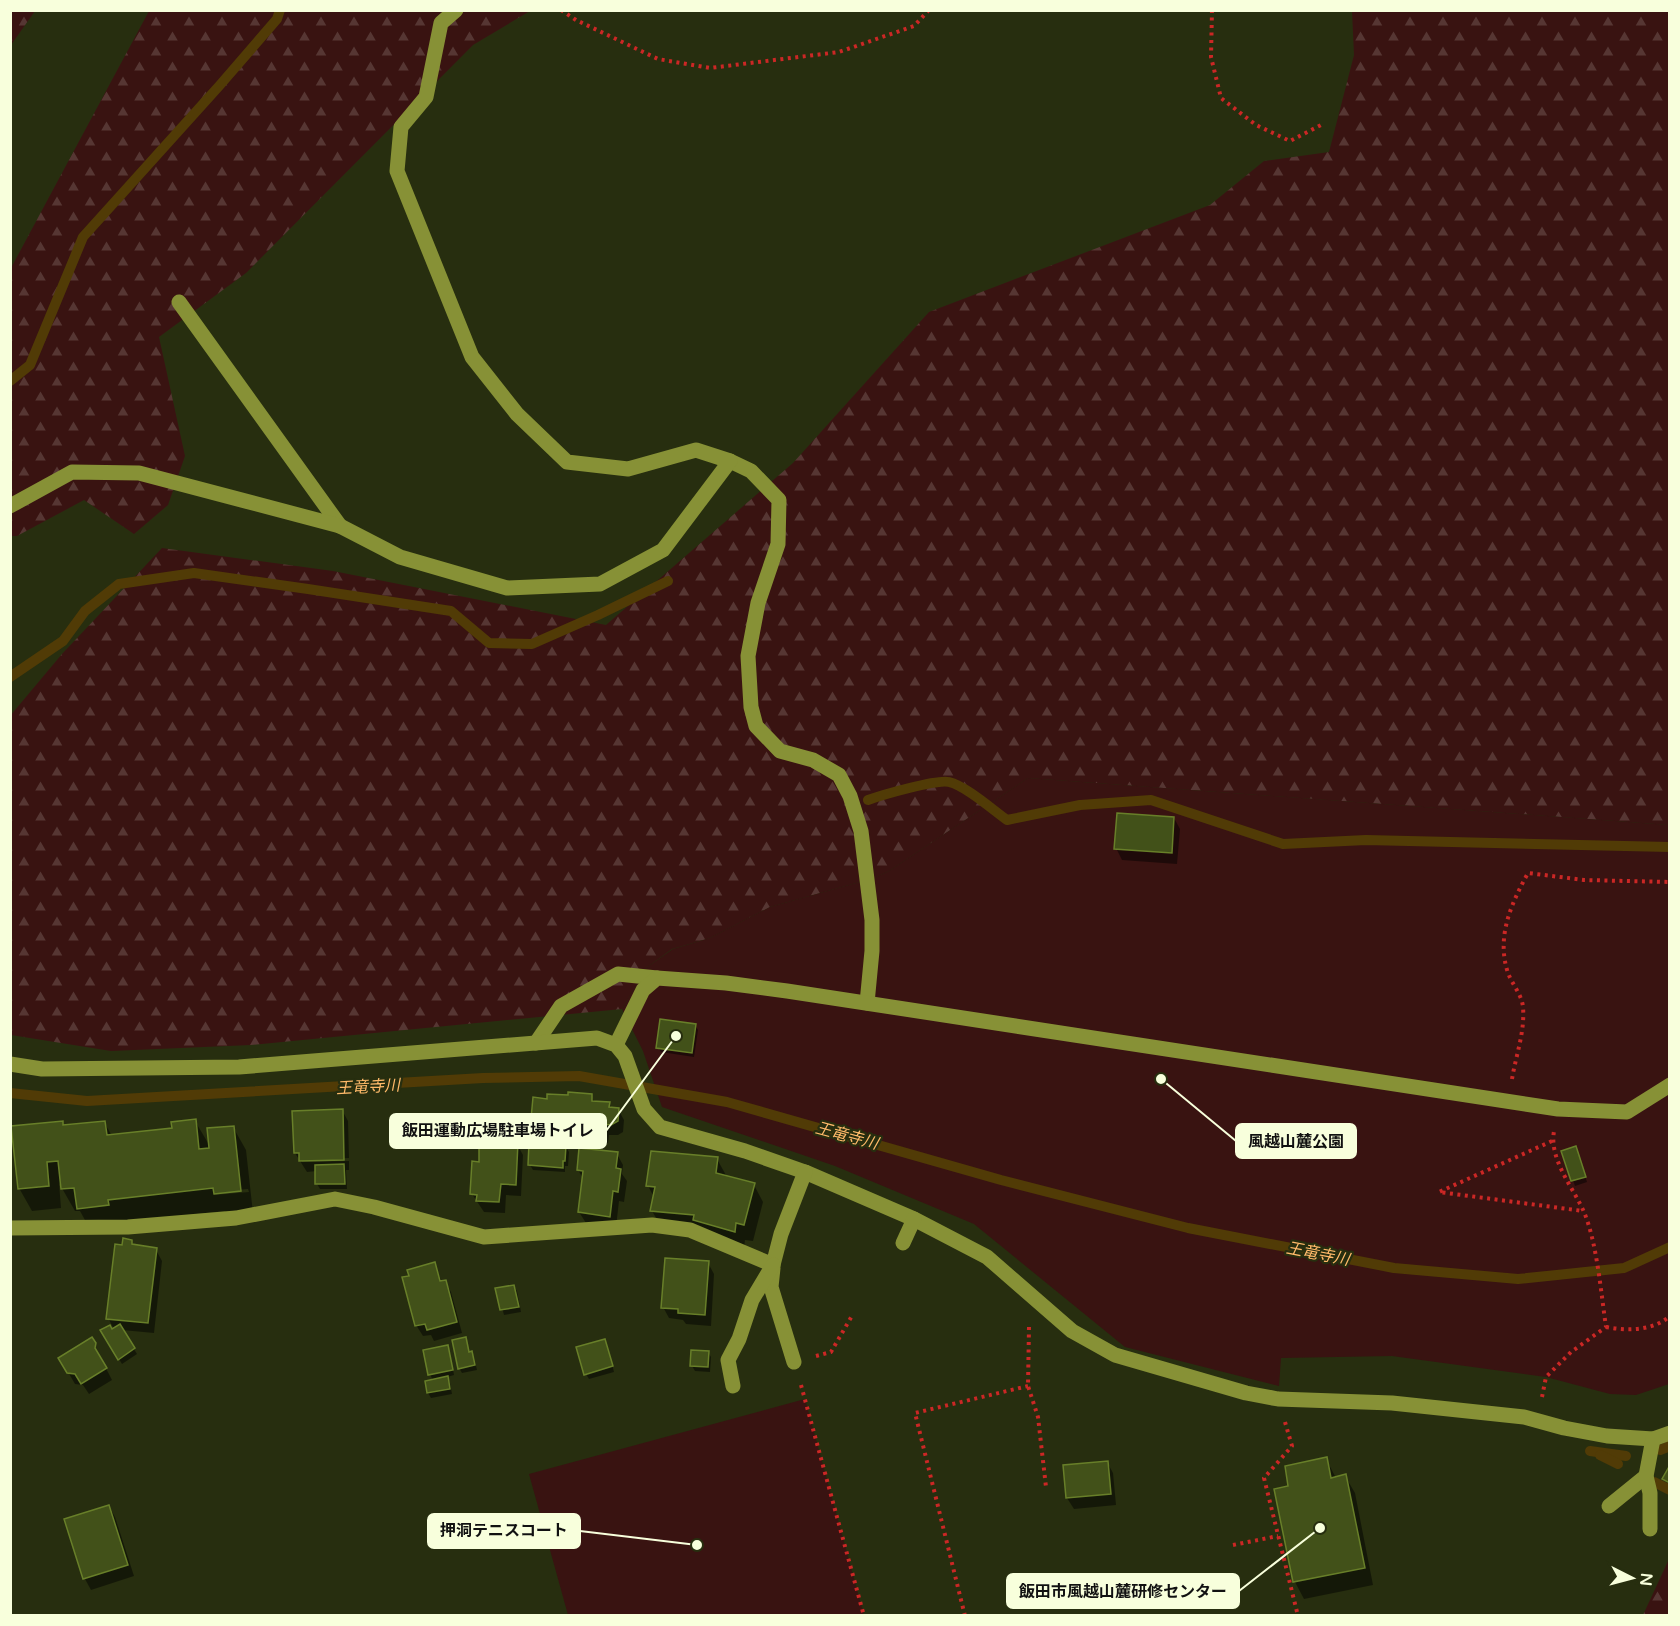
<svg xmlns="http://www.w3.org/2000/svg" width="1680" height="1626" viewBox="0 0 1680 1626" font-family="'Varela Round','Noto Sans JP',sans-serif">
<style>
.forest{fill:url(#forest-firs)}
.park{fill:#391311}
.shadow{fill:#0007;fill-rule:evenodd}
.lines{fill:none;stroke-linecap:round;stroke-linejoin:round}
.stream{stroke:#513b06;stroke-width:10}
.building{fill:#425119;stroke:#687f29;stroke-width:1.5}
.path{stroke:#cb2725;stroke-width:4;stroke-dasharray:3 4.5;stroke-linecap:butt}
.minor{stroke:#879136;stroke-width:15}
.labels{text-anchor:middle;stroke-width:4.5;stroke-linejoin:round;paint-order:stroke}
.water-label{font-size:16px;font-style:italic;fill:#ffba6a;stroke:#272e0f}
.leader{fill:none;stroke:#f8ffdc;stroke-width:2}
.callout-dot{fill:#f8ffdc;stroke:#272e0f;stroke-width:2}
.callout{fill:#f8ffdc;stroke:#f8ffdc;stroke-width:2}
.callout-label{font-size:16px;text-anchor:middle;font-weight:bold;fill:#111}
</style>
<defs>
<pattern id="forest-firs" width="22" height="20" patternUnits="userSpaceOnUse" patternTransform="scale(1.5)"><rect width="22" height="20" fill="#391311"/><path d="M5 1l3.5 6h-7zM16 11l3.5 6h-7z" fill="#563633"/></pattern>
</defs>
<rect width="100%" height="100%" fill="#272e0f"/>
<g class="forest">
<polygon points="11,10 35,11 11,45 10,11"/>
<polygon points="149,11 530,11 473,45 246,273 159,337 185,456 168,505 134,534 84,500 17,536 11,536 11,268"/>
<polygon points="1352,11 1669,11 1669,825 1028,778 889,871 874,878 770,907 710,938 672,949 646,968 622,1009 251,1045 111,1051 11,1035 10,716 62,654 162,548 333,571 606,625 793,463 929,312 1210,205 1264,161 1329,152 1354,55"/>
<polygon points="1669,1559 1669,1615 1643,1615"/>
</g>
<g class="park">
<polygon points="1028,778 1669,825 1669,1384 1636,1395 1610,1394 1546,1377 1392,1356 1281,1358 1279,1386 1125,1347 974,1224 835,1166 662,1107 643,1051 622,1009 646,968 673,949 710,938 770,907 874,878 889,871"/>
<polygon points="805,1399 864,1615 568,1615 529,1474"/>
</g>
<g class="shadow">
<polygon points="1174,818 1180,829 1177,864 1122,860 1116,848"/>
<polygon points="695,1025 698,1030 694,1057 661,1052 658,1047"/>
<polygon points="591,1096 595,1103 609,1104 612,1109 618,1109 624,1120 623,1132 618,1135 609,1135 608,1143 586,1141 586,1144 538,1140 531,1129 549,1100"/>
<polygon points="342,1110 348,1121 349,1158 302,1160 302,1162 349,1161 349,1170 346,1170 347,1189 320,1189 317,1184 317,1171 307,1172 295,1153"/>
<path d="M195,1121L211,1148L233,1127L246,1150L253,1213L228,1216L225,1211L120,1222L91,1231L80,1211H75L59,1183L61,1208L32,1211L19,1188L62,1122L64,1126L104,1122L112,1136L173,1130ZM248,1189L249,1192L214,1195V1192Z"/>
<polygon points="517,1144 523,1155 521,1196 506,1195 505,1213 484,1212 472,1194 480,1163"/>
<polygon points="566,1147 569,1152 568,1166 565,1166 565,1172 533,1170 530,1165"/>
<polygon points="1576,1148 1587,1182 1575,1186 1563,1152"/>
<polygon points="617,1154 623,1165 622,1174 627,1181 624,1202 619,1201 616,1227 586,1223 579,1212 583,1178 578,1170"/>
<polygon points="717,1159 727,1177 754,1185 763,1202 753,1241 745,1240 744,1248 662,1228 652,1211 654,1197 648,1186"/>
<polygon points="131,1241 134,1246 156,1250 162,1261 154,1333 122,1330 137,1354 122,1364 102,1330 111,1331 114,1329 108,1318 123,1246"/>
<polygon points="708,1263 714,1274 711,1326 686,1324 683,1320 669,1318 663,1307"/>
<polygon points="434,1264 442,1282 445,1281 451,1292 462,1333 434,1341 431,1335 423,1336 416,1325"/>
<polygon points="514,1286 517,1291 521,1312 504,1315 497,1290"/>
<polygon points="91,1339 112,1380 89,1394 83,1385 75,1384 60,1358"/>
<polygon points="465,1339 470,1353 472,1353 474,1357 477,1370 462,1373 459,1368"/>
<polygon points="607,1345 614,1372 589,1379 586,1374"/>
<polygon points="447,1347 450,1352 454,1375 447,1377 450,1383 452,1394 431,1398 428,1393 433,1381 430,1374"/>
<polygon points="708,1352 711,1357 710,1372 695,1371 692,1366"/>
<polygon points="1326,1459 1336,1478 1345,1476 1355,1493 1373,1585 1304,1599 1295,1582 1276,1490 1290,1487"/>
<polygon points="1107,1462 1113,1473 1116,1505 1074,1509 1067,1498"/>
<polygon points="109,1506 115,1517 134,1576 91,1590 85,1579 66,1520"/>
</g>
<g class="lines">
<g class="stream">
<polyline points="10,381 30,365 83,237 220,85 277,19 280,10"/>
<polyline points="10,677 63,641 85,611 119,584 194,573 308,589 451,611 489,643 532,644 598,615 668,581"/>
<path d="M868,800C882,795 937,779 949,782C966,786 993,810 1007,820L1080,805L1151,800L1283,844L1366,840L1670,847"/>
<polyline points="10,1093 87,1101 483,1078 579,1076 727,1102 1001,1180 1188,1228 1394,1268 1518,1279 1624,1268 1670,1247"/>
<polyline points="1660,1450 1670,1446"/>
<polyline points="1590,1451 1626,1456"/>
<polyline points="1600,1455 1618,1464"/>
<polyline points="1654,1482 1670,1490"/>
</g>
</g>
<g class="building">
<polygon points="1117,813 1174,817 1172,853 1114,849"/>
<polygon points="660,1019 696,1024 692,1053 656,1048"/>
<polygon points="568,1092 592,1094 592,1101 610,1102 609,1107 619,1108 618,1121 611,1125 603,1124 603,1133 581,1131 581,1134 530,1130 533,1097 547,1099 547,1094 568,1095"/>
<polygon points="343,1109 344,1160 299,1161 299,1153 294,1153 292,1111"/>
<polygon points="196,1119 199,1149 209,1148 207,1128 234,1126 241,1191 214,1194 213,1188 108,1200 109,1205 77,1209 74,1188 61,1189 58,1161 47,1162 49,1186 18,1189 11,1126 63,1121 63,1125 105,1121 107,1135 172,1128 171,1122"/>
<polygon points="487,1141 518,1142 516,1185 501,1184 499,1202 476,1201 477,1195 470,1194 472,1161 479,1162 479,1147 486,1148"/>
<polygon points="529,1143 566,1146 565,1161 563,1161 563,1168 528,1165"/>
<polygon points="1576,1146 1586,1177 1571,1181 1561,1151"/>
<polygon points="579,1148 618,1152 616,1168 621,1169 618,1192 613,1191 610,1217 578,1212 583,1171 577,1170"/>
<polygon points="651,1151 718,1157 716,1173 755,1183 744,1225 736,1223 735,1232 693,1220 694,1215 650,1211 655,1187 646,1186"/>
<polygon points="344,1164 345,1184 315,1184 315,1165"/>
<polygon points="123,1238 132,1240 132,1244 157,1248 148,1323 106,1319 115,1244 122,1245"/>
<polygon points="665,1258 709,1261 705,1315 678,1313 678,1309 661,1308"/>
<polygon points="435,1262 440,1281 446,1280 457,1322 427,1330 425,1324 415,1326 402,1277 409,1276 407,1270"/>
<polygon points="514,1285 519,1307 500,1310 495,1288"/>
<polygon points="120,1324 135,1348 118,1360 100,1330 110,1325 112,1329"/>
<polygon points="92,1337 96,1343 95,1348 107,1368 81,1384 75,1374 67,1373 58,1358"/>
<polygon points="466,1337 469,1352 472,1351 475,1365 458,1369 452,1340"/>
<polygon points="605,1339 613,1366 584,1375 576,1347"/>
<polygon points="448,1345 453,1370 428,1375 423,1350"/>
<polygon points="691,1350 709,1351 708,1367 690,1366"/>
<polygon points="448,1376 450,1389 427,1393 425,1381"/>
<polygon points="1327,1457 1331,1478 1346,1474 1365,1568 1293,1582 1274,1489 1288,1486 1285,1466"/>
<polygon points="1108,1461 1111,1494 1066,1498 1063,1465"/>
<polygon points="1670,1465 1670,1483 1662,1479"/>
<polygon points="109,1505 128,1565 83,1579 64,1519"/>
</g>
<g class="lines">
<g class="path">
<polyline points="561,10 576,20 658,59 710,68 839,52 914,26 929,10"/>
<polyline points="1212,10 1211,57 1221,98 1256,125 1290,141 1323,124"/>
<path d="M1512,1079C1516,1055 1525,1032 1523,1007C1522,995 1512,984 1508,973C1496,937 1511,904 1528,873L1584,880L1670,882"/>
<polyline points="1552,1141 1439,1192 1583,1211"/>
<polyline points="1029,1327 1028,1386 1038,1417 1046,1487"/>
<path d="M1606,1327C1628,1331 1652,1331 1670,1316"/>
<polyline points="816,1356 831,1352 853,1314"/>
<polyline points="801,1385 864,1616"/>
<path d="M1542,1397L1546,1377L1571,1352L1606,1327C1601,1293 1597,1243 1584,1212C1573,1187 1549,1160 1554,1131"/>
<polyline points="1285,1422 1292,1446 1264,1478 1298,1616"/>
<polyline points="1233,1545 1278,1536"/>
<polyline points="965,1616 915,1413 1028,1386"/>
</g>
<g class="minor">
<polyline points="179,302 340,526"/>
<polyline points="730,461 751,471 779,500 778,544 758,603 748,656 751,707 756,726 780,751 813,760 839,775 850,796 861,831 872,920 872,951 867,1003"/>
<polyline points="10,506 72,472 139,473 340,526 400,557 507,588 600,584 663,550 730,461 696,450 628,469 567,462 517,414 472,357 397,171 401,127 426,97 441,23 456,10"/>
<polyline points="536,1043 561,1006 618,974 657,978"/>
<polyline points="616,1045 643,990 657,978 726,983 787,991 1558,1109 1627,1112 1670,1085"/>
<polyline points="10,1064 42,1069 239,1067 597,1038 616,1045 625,1056 644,1109 660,1127 745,1151 805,1172 914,1219 987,1257 1072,1331 1115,1355 1246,1393 1278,1399 1392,1403 1524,1417 1564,1428 1607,1436 1653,1439 1670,1433"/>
<polyline points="10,1228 128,1227 236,1218 335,1199 374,1207 484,1237 652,1225 690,1230 773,1265 781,1234 805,1172"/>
<polyline points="903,1243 914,1219"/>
<polyline points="773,1268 771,1287 794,1362"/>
<polyline points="733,1386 728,1360 739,1339 752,1300 773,1265"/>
<polyline points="1609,1506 1646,1476"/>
<polyline points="1650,1529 1650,1493 1646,1476 1653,1439"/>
</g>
</g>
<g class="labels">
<g class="water-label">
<text transform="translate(368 1086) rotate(-3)" y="6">王竜寺川</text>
<text transform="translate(847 1135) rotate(15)" y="6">王竜寺川</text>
<text transform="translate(1318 1253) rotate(11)" y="6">王竜寺川</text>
</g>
</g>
<path class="leader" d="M676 1036L606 1131M1161 1079L1236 1141M697 1545L580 1531M1320 1528L1239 1591"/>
<g class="callout-dot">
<circle cx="676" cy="1036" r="6"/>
<circle cx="1161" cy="1079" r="6"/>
<circle cx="697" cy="1545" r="6"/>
<circle cx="1320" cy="1528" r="6"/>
</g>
<g class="callout">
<rect x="390" y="1114" width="216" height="34" rx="6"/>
<rect x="1236" y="1124" width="120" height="34" rx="6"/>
<rect x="428" y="1514" width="152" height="34" rx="6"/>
<rect x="1007" y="1574" width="232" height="34" rx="6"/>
</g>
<g class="callout-label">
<text x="498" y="1136">飯田運動広場駐車場トイレ</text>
<text x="1296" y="1147">風越山麓公園</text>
<text x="504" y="1536">押洞テニスコート</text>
<text x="1123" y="1597">飯田市風越山麓研修センター</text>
</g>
<rect width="1680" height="1626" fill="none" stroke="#f8ffdc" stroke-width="24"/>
<g transform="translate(1632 1578) rotate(96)" stroke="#272e0f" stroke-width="4.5" paint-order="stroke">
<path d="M0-4.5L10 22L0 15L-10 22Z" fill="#f8ffdc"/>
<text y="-9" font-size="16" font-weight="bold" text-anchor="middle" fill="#f8ffdc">N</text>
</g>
</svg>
